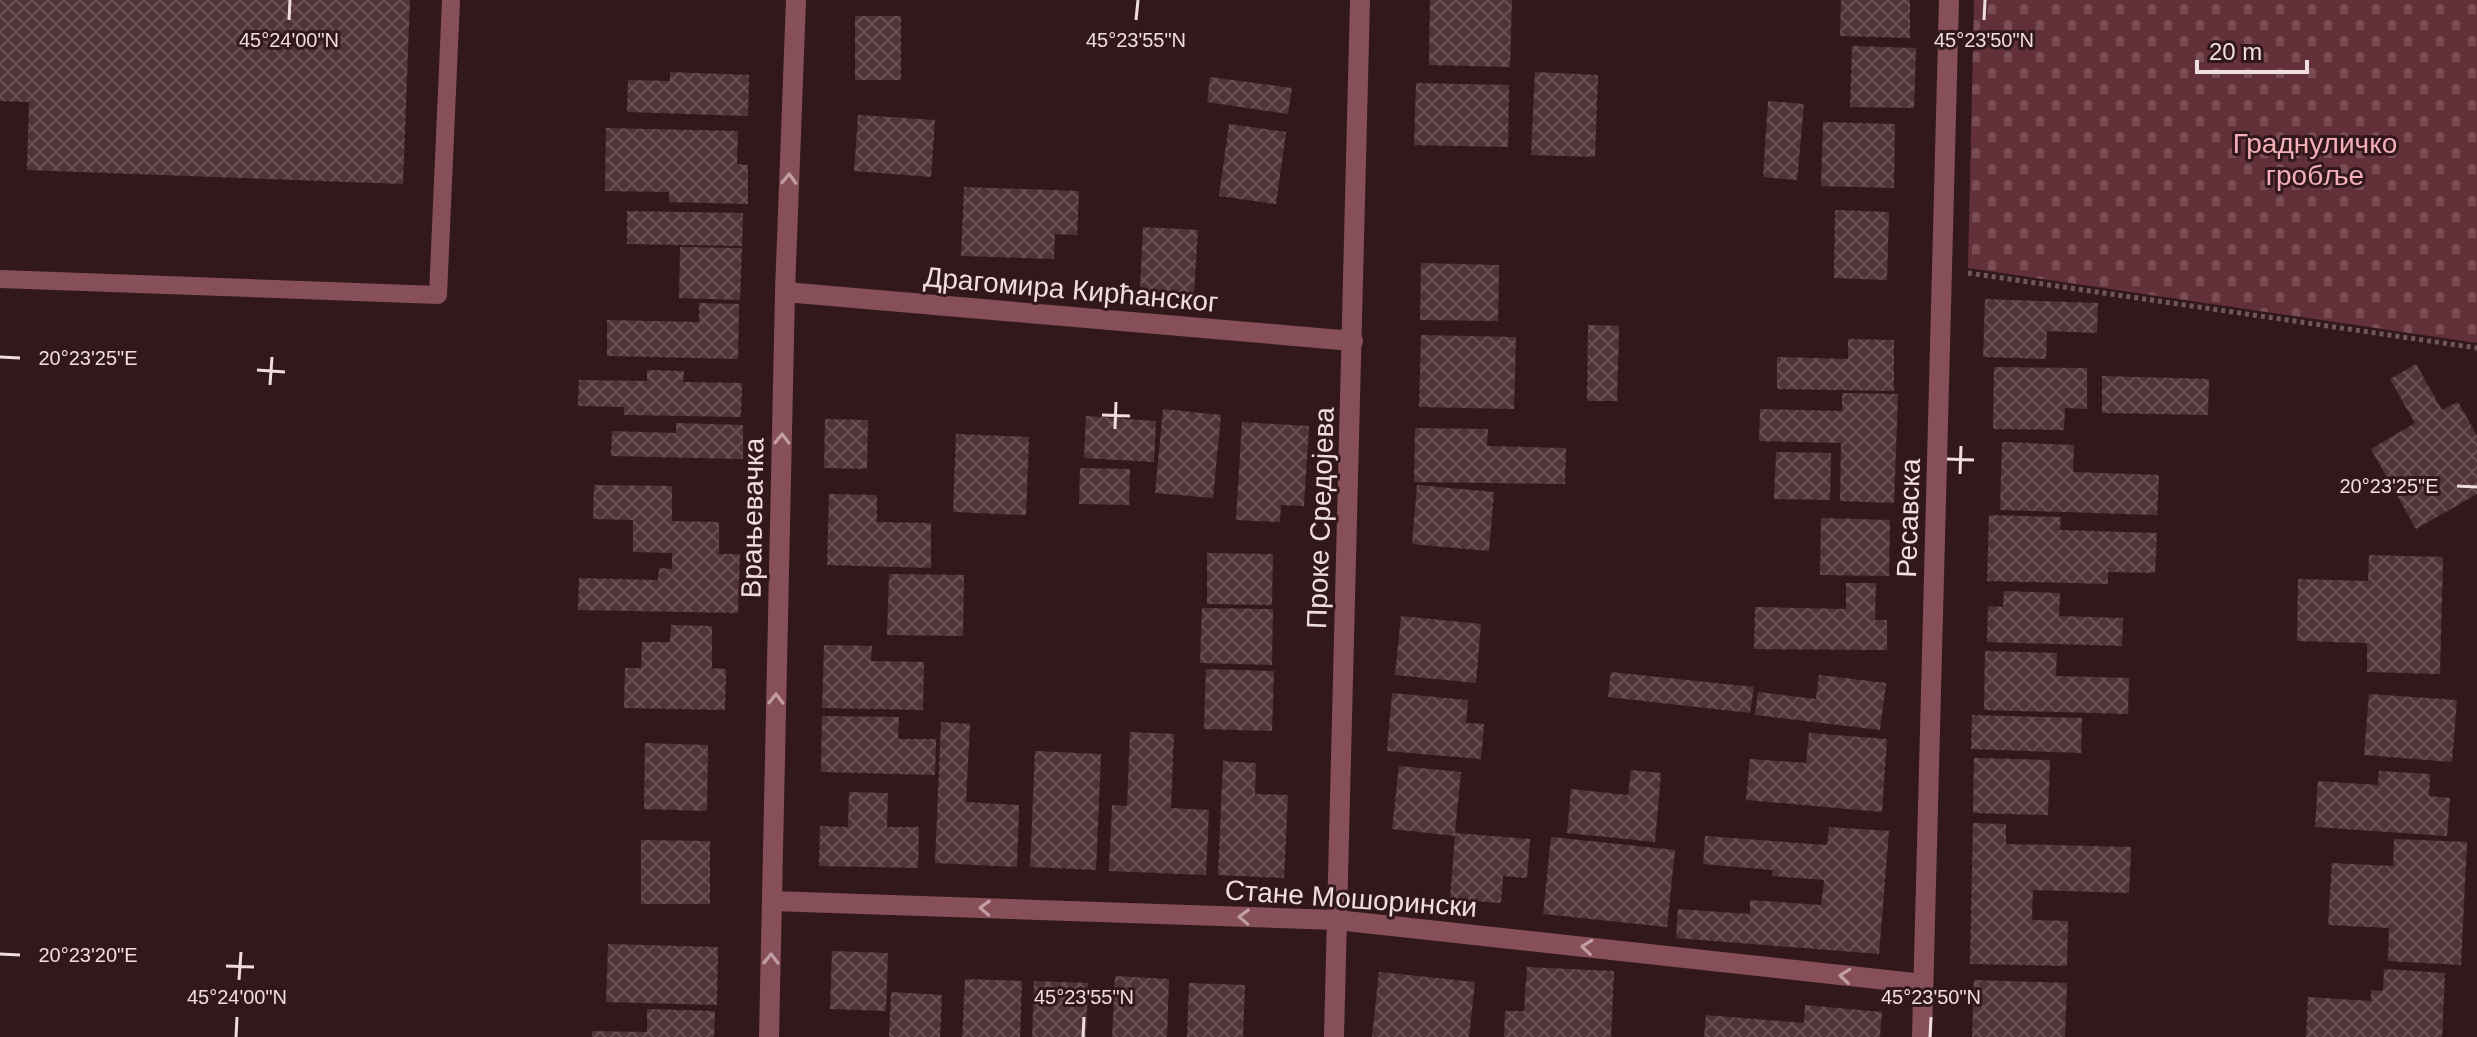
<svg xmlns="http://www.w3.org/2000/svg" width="2477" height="1037" viewBox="0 0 2477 1037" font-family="Helvetica,sans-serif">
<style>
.cemetery{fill:url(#cemetery-stones)}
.building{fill:url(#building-cross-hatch)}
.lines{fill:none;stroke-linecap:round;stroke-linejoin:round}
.path{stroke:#6f585b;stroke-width:5;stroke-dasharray:4 4;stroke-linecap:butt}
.lane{stroke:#875059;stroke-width:18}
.street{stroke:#875059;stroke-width:20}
.oneway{stroke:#c19ea3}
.ticks{fill:none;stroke:#f0dddf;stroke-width:3}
.labels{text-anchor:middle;stroke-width:6;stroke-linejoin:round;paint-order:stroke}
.park-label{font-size:28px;fill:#f4afb8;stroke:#32181c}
.street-label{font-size:28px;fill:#f0dddf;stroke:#32181c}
.ticks-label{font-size:20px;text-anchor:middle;fill:#f0dddf;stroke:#32181c;stroke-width:6;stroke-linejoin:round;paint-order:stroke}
</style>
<defs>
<pattern id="cemetery-stones" width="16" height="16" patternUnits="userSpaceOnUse" patternTransform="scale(2)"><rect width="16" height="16" fill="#613038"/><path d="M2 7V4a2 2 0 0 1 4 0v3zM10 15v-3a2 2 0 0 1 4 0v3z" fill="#784e54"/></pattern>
<pattern id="building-cross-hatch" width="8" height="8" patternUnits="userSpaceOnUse" patternTransform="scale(2)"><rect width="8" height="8" fill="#503337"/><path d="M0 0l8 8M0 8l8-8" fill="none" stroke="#6a5054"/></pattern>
</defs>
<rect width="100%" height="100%" fill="#32181c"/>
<polygon class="cemetery" points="1974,0 2477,0 2477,343 1968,268"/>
<g class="building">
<polygon points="0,0 410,0 403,184 27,170 29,102 0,101"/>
<polygon points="1430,0 1512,0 1510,67 1429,65"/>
<polygon points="1841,0 1910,0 1910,38 1840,36"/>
<rect x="855" y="16" width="46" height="64"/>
<polygon points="1852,46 1916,48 1914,108 1850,107"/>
<polygon points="670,72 749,75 748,116 627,112 628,80 670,81"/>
<polygon points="1535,72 1598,75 1595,157 1531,155"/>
<polygon points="1210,77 1292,88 1288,114 1207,102"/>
<polygon points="1416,83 1509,85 1508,147 1414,145"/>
<polygon points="1768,101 1804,104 1797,180 1763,177"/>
<polygon points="858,115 935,120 931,177 854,171"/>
<polygon points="1823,122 1895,124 1894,188 1821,186"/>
<polygon points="1229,124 1286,132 1276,204 1219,196"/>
<polygon points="606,128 738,131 737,164 748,165 748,204 669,202 669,192 605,191"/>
<polygon points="964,187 1079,191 1077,235 1055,234 1054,259 961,256"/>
<polygon points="1835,210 1889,212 1887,280 1834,278"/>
<polygon points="627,211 743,213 742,246 627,244"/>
<polygon points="1143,227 1198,230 1194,294 1140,291"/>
<polygon points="680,247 742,248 740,300 679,298"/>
<polygon points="1421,263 1499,265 1498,321 1420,320"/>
<polygon points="1985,299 2098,303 2097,333 2047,331 2046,359 1983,357"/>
<polygon points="699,303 739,304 738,359 607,356 607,320 699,322"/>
<polygon points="1588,325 1619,326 1617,401 1587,401"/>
<polygon points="1421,335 1516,337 1514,409 1419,407"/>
<polygon points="1848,339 1894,340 1894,391 1777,389 1777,357 1848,359"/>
<polygon points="2416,364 2442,410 2458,402 2477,436 2477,494 2416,529 2371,449 2415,423 2390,379"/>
<polygon points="1994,367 2087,368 2087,409 2065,408 2064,430 1993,429"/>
<polygon points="647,370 684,371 683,382 742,383 741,417 624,415 624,407 578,406 579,380 647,381"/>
<polygon points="2102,376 2209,379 2208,415 2102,413"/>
<polygon points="1842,393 1898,394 1894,503 1840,501 1841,443 1759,441 1760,409 1842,411"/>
<polygon points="1163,409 1221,415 1213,498 1155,493"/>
<polygon points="1086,416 1156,421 1154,462 1084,458"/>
<polygon points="825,419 868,420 867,469 824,468"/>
<polygon points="1242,422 1309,426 1304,506 1281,505 1280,522 1236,520"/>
<polygon points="676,423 743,425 743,459 611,456 612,431 676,433"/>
<polygon points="1415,428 1488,429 1487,446 1566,448 1565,484 1414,482"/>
<polygon points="956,434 1029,437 1026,515 953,512"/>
<polygon points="2002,442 2074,445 2073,472 2159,475 2157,515 2000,510"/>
<polygon points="1776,452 1831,453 1830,500 1774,499"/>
<polygon points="1080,468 1130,469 1129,505 1079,504"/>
<polygon points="594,485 672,486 672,521 719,522 719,554 740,554 738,613 578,610 579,578 658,580 659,568 672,569 672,553 633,552 633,520 593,519"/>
<polygon points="1417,485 1494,492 1489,551 1412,544"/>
<polygon points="829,494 877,495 877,522 931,523 931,568 827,565"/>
<polygon points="1989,515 2061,517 2060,530 2157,533 2155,573 2108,572 2108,584 1987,581"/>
<polygon points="1821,518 1890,520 1889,576 1820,575"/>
<polygon points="1207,553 1273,554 1272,605 1207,604"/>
<polygon points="2369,555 2443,557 2440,674 2367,672 2367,643 2297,641 2298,579 2368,581"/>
<polygon points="889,574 964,575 963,636 887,635"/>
<polygon points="1846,583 1876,583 1875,620 1887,620 1887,650 1754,649 1755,607 1846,609"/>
<polygon points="2004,591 2060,593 2059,616 2123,618 2122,646 1987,642 1988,606 2003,607"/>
<polygon points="1202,608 1273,609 1272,665 1200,663"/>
<polygon points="1401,616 1481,624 1476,683 1395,675"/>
<polygon points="671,625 712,626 712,668 726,669 725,710 624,708 625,668 641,668 642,642 670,642"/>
<polygon points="824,645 872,646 871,661 924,662 923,710 822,708"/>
<polygon points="1985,651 2057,653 2056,676 2129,678 2128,714 1984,710"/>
<polygon points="1206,669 1274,671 1272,731 1204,729"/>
<polygon points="1611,672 1754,687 1750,713 1608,697"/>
<polygon points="1819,675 1886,683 1880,730 1755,715 1758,692 1816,699"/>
<polygon points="1392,693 1468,700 1466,723 1484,724 1481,759 1387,751"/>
<polygon points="2369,694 2457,700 2452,762 2364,755"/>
<polygon points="1972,715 2082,718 2081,753 1971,749"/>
<polygon points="822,716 899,717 898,739 936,739 935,775 821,772"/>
<polygon points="941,722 970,724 966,802 1019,805 1017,867 935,863"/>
<polygon points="1130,732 1174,734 1171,808 1209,810 1206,875 1109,871 1112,805 1127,806"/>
<polygon points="1809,733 1887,739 1882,812 1746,800 1750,759 1806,763"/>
<polygon points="645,743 708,745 707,811 644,809"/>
<polygon points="1035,751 1101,754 1096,870 1030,867"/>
<polygon points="1974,758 2050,760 2048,815 1973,813"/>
<polygon points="1223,761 1256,763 1255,794 1288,795 1284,878 1218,875"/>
<polygon points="1399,766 1461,772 1455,833 1530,839 1527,878 1503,876 1501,903 1450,899 1455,836 1392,829"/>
<polygon points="1631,770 1661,773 1655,842 1567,833 1571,789 1628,795"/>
<polygon points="2379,771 2430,774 2429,796 2450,798 2447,836 2315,827 2318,781 2378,785"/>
<polygon points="849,792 888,793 887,827 919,827 918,868 819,866 820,826 848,827"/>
<polygon points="1973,823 2006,824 2006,844 2131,847 2129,893 2033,890 2032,920 2068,921 2067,966 1970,964"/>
<polygon points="1829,827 1889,831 1879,954 1676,938 1678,909 1750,914 1750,900 1821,905 1824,880 1772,876 1773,870 1703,864 1705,836 1827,845"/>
<polygon points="1551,837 1675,850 1667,927 1543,914"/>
<polygon points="2394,839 2467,842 2461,965 2388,961 2389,928 2328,925 2332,863 2393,866"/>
<polygon points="641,840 710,841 710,904 641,904"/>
<polygon points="608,944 718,947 717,1005 606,1002"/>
<polygon points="832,951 888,953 886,1011 830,1009"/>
<polygon points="1527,967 1614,971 1611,1037 1504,1037 1505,1011 1524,1011"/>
<polygon points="2384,969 2445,973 2442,1037 2306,1037 2308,997 2371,1001 2371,990 2383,991"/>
<polygon points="1379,972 1475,982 1469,1037 1372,1037"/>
<polygon points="1115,976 1169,979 1167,1037 1112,1037"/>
<polygon points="965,979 1022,981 1020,1037 962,1037"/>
<polygon points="1974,980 2067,983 2065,1037 1972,1037"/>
<polygon points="1034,981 1088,983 1086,1037 1032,1037"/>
<polygon points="1189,983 1245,985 1243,1037 1187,1037"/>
<polygon points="891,992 942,995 940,1037 889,1037"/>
<polygon points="1805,1005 1882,1012 1880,1037 1704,1037 1706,1015 1804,1023"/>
<polygon points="647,1009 715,1011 714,1037 592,1037 592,1031 647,1032"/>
</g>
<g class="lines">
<polyline class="path" points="1968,273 2477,348"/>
<polyline class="lane" points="0,279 438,295 451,0"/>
<g class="street">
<polyline points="785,292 1353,341"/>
<polyline points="772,901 1337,920 1923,984"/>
<polyline points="769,1037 785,292 796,0"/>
<polyline points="1334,1037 1360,0"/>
<polyline points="1922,1037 1949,0"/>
</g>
</g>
<defs><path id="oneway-chevron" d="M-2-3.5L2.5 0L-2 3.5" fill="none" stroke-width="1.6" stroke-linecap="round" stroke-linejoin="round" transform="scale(2)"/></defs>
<g class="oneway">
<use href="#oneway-chevron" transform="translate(789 179) rotate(-88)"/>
<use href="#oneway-chevron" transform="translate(782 439) rotate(-89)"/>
<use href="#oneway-chevron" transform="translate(776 699) rotate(-89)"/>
<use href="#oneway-chevron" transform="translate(985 908) rotate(-178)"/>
<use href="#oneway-chevron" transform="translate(1244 917) rotate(-178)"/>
<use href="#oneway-chevron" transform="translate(1587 947) rotate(-174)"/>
<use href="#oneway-chevron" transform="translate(771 959) rotate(-89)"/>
<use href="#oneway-chevron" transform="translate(1845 976) rotate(-174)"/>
</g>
<path class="ticks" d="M289,20L290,0M1136,20L1138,0M1984,20L1985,0M0,357L20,358M257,370L285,372M270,385L272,357M1102,415L1130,416M1115,429L1116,402M1947,459L1974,460M1960,474L1961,446M2457,486L2477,487M0,954L20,955M226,966L254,967M239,980L241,952M236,1037L237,1017M1083,1037L1084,1017M1930,1037L1931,1017"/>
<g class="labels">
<g class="park-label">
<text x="2315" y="153">Граднуличко<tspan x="2315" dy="32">гробље</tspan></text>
</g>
<g class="street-label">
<text transform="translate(1071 289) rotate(5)" y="10">Драгомира Кирћанског</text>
<text transform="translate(752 518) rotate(-89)" y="10">Врањевачка</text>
<text transform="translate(1320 518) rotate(-88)" y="10">Проке Средојева</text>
<text transform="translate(1908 518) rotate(-88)" y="10">Ресавска</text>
<text transform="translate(1351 898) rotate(4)" y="10">Стане Мошорински</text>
</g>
</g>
<g class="ticks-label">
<text x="289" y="47">45°24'00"N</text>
<text x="1136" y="47">45°23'55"N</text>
<text x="1984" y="47">45°23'50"N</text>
<text x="88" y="365">20°23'25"E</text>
<text x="2389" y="493">20°23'25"E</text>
<text x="88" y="962">20°23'20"E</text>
<text x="237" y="1004">45°24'00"N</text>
<text x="1084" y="1004">45°23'55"N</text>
<text x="1931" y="1004">45°23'50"N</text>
</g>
<path d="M2197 60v12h110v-12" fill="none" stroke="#f0dddf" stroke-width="4"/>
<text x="2209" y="60" font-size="24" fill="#f0dddf" stroke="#32181c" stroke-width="6" paint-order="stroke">20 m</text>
</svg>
